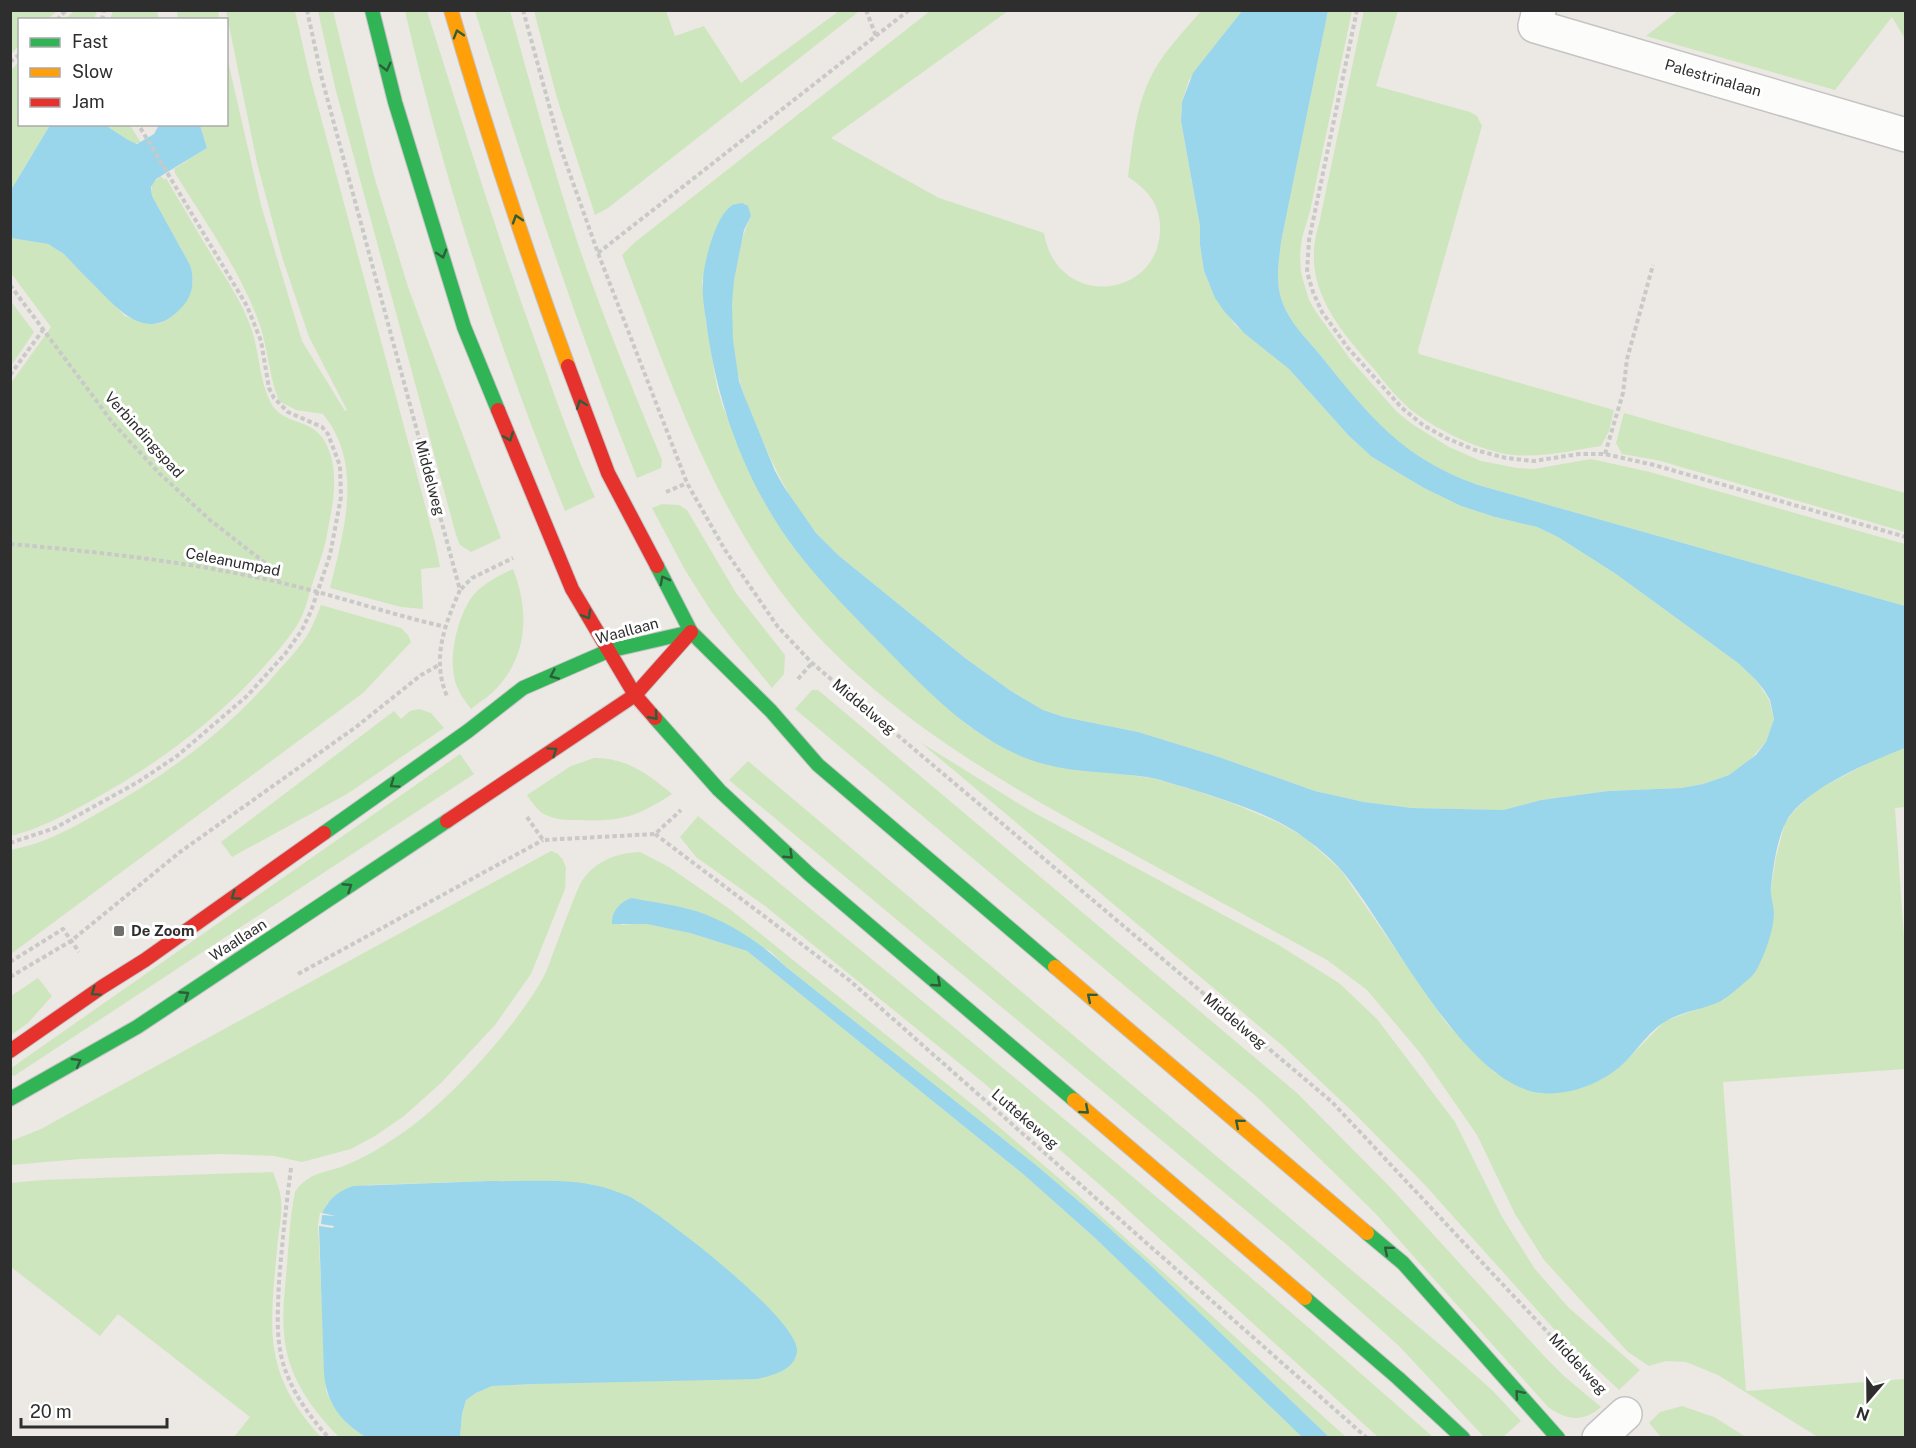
<svg xmlns="http://www.w3.org/2000/svg" width="1916" height="1448" viewBox="0 0 1916 1448" font-family="'Public Sans',sans-serif">
<style>
.green{fill:#cee6be}
.water{fill:#99d6ec}
.lines{fill:none;stroke-linecap:round;stroke-linejoin:round}
.street-casing{stroke:#c5c4c5;stroke-width:36}
.fast-casing{stroke:#c5c4c5;stroke-width:16}
.slow-casing{stroke:#c5c4c5;stroke-width:16}
.jam-casing{stroke:#c5c4c5;stroke-width:16}
.path{stroke:#c9c9c8;stroke-width:4;stroke-dasharray:4.5 3;stroke-linecap:butt}
.street{stroke:#fcfcfb;stroke-width:33}
.fast{stroke:#30b455;stroke-width:14}
.slow{stroke:#ff9f0a;stroke-width:14}
.jam{stroke:#e5322d;stroke-width:14}
.oneway{stroke:#2f5d3c}
.poi-dot{fill:#706f6e;stroke:#fff;stroke-width:2}
.labels{text-anchor:middle;stroke-width:6;stroke-linejoin:round;paint-order:stroke}
.street-label{font-size:15px;fill:#2e2e2e;stroke:#fff}
.poi-label{font-size:15px;font-weight:bold;fill:#2e2e2e;stroke:#fff;text-anchor:start}
</style>
<rect width="100%" height="100%" fill="#ece8e4"/>
<g class="green">
<polygon points="11,10 57,10 57,11 48,19 20,20 19,46 11,54"/>
<polygon points="113,10 157,11 159,19 110,20"/>
<path d="M1364,10L1398,11L1376,86L1470,112L1477,116L1482,126L1418,350L1419,354L1614,410L1609,431L1601,446C1568,451 1534,460 1501,453C1470,446 1436,429 1411,410C1397,398 1385,383 1374,369C1336,326 1300,283 1319,224Z"/>
<polygon points="74,11 74,10 97,11 94,19 65,19"/>
<polygon points="177,11 218,11 220,19 178,19"/>
<path d="M226,11H295L309,73L435,542L440,567L421,569L423,609L401,607L330,588C344,531 364,464 323,414L296,410L279,401C268,374 268,344 257,317C237,266 204,220 175,173L174,169L207,148L200,125L226,124L227,57L261,205L302,341L345,411L347,410L309,337L282,257L257,163Z"/>
<polygon points="318,11 333,11 374,176 408,287 501,538 471,552 460,545 456,535 335,87"/>
<path d="M405,11H427C463,124 497,237 538,349C556,399 573,449 595,497L565,511C499,348 444,182 405,11Z"/>
<path d="M475,11H510C532,90 553,169 579,247C604,319 633,390 662,460L661,468L637,478C576,325 525,168 475,11Z"/>
<polygon points="534,11 666,11 675,36 704,26 741,83 839,11 856,11 857,13 608,208 595,215 557,98"/>
<path d="M930,11H1008L831,138L939,198L1044,233C1057,312 1164,299 1160,224C1159,202 1145,188 1128,177C1133,140 1136,102 1155,69C1167,48 1186,29 1201,11H1242L1189,80L1182,102L1181,121L1200,226V245L1204,271L1209,284L1235,325L1289,369L1349,436L1372,457L1424,488L1461,506L1495,517L1537,527L1558,537L1616,574L1738,663L1756,680L1769,700L1774,719L1766,742L1748,762L1729,775L1703,784L1681,788L1608,791L1541,800L1503,810H1488L1412,808L1364,802L1315,791L1213,755L1138,732L1064,717L1043,710L1011,691L965,658L838,555C801,522 780,481 761,437C754,419 745,401 740,382C726,332 729,264 751,216H722L709,254L702,281L706,321L717,387L723,407L776,521L815,573L923,686L966,724L989,740L1048,765L1152,778L1197,791L1232,803L1277,822L1304,837L1340,869L1447,1024L1495,1073L1558,1092L1585,1086L1600,1080L1622,1065L1665,1021L1723,1000L1766,947L1774,915L1770,894L1776,857L1785,823L1794,811L1815,791L1880,757L1905,748V807L1895,808L1905,953V1069L1723,1082L1746,1391L1905,1379V1437H1818L1718,1375L1686,1362L1666,1361L1649,1366L1628,1352L1544,1260L1515,1214L1477,1135L1421,1054L1367,990L1327,960C1272,930 1217,900 1162,870C1033,800 880,720 788,601C709,499 668,374 622,255L634,243Z"/>
<path d="M1328,11H1352L1310,211L1302,238L1300,255L1301,273L1309,300L1316,312L1350,359L1397,412L1412,424L1449,447L1481,461L1517,468L1534,469L1591,459L1650,472L1905,544V606L1478,485C1400,457 1371,418 1321,356C1307,339 1289,322 1282,301C1275,282 1279,261 1281,242Z"/>
<polygon points="1678,11 1905,11 1905,39 1892,17 1835,90 1646,36"/>
<polygon points="19,62 20,124 50,125 11,190 11,70"/>
<polygon points="105,125 130,125 141,143 133,143 106,127"/>
<path d="M161,176L164,180L166,178C183,207 200,236 217,264C228,282 240,300 248,320C260,347 258,379 271,403C285,429 318,414 330,453C338,479 333,503 328,529C325,549 318,566 312,585C308,597 306,609 300,620C290,638 275,654 261,670C212,724 153,767 89,802C63,816 39,829 11,836V383L51,327L11,273V238L48,244L64,254L125,316L141,322L156,324L163,322L190,294L193,281L190,265L152,196V183Z"/>
<polygon points="10,300 34,332 11,366 10,366"/>
<polygon points="1624,413 1905,493 1905,532 1657,460 1622,454 1616,443"/>
<polygon points="662,504 679,505 687,510 736,593 785,655 784,674 772,688 732,639 711,611 685,570 652,508"/>
<path d="M513,569C530,612 528,658 493,692C487,698 478,703 471,709C465,701 459,693 456,684C447,659 458,610 477,591C488,581 500,575 513,569Z"/>
<path d="M321,605L401,628L408,635L411,642L363,693L11,954V850C42,844 71,829 98,813C166,776 229,729 279,670C289,659 300,647 308,634C313,625 317,615 321,605Z"/>
<path d="M812,690H818L1297,1093L1391,1188L1545,1357L1564,1376L1601,1407C1583,1423 1566,1420 1548,1407L1375,1213L1257,1097L795,709Z"/>
<polygon points="419,709 431,713 444,728 347,794 232,857 221,842 394,711 401,719 410,711"/>
<polygon points="920,742 1029,810 1277,944 1339,983 1377,1019 1455,1122 1502,1217 1535,1269 1568,1307 1640,1370 1619,1390 1554,1329 1425,1185 1353,1112 1284,1047"/>
<polygon points="460,754 474,774 14,1076 11,1075 10,1069 24,1059"/>
<path d="M594,758C627,758 648,774 672,794C637,817 620,822 579,820C566,820 554,820 542,813C536,808 531,801 527,795L571,766Z"/>
<polygon points="748,761 1463,1364 1493,1391 1521,1421 1503,1437 1484,1437 1399,1346 1286,1244 729,780"/>
<path d="M698,816C946,1020 1194,1224 1433,1437H1378L1117,1200L985,1084L765,906L696,857L680,837Z"/>
<polygon points="551,851 558,854 563,860 566,868 565,889 531,974 495,1025 441,1083 404,1116 375,1136 351,1149 302,1162 274,1156 222,1154 80,1159 11,1165 11,1141 41,1129 70,1113"/>
<path d="M640,852L669,867L731,910L978,1109L1061,1180L1346,1437H1329L1148,1263L1096,1216L1036,1165L786,967L770,951L669,905L632,898L621,925L647,923L690,933L747,951L1023,1174L1095,1238L1302,1437H460L462,1414L466,1400L476,1393L492,1386L534,1384L741,1281L677,1229L636,1200L590,1184L490,1181L368,1185L328,1202L322,1213H320L318,1225L326,1391C335,1412 346,1425 366,1437H339C311,1409 287,1375 284,1334C282,1311 285,1288 287,1265C289,1241 290,1216 295,1192C308,1172 326,1173 346,1165C365,1157 382,1147 398,1136C446,1105 515,1028 543,978C548,969 551,958 555,948C563,927 571,905 580,884C593,862 615,853 640,852Z"/>
<polygon points="38,978 52,996 28,1023 11,1035 11,996"/>
<path d="M273,1172C276,1181 280,1190 281,1199C283,1214 278,1233 277,1249C270,1330 262,1373 321,1437H234L250,1417L118,1314L100,1336L11,1267V1183L42,1180Z"/>
<polygon points="1682,1406 1714,1417 1746,1437 1661,1437 1649,1423 1660,1412"/>
</g>
<g class="water">
<path d="M1242,11H1328L1281,242C1279,261 1275,282 1282,301C1289,322 1307,339 1321,356C1370,417 1402,458 1478,485L1905,606V748C1872,761 1803,789 1786,822C1777,839 1773,868 1771,887C1770,897 1774,905 1774,915C1773,932 1765,954 1757,969C1752,977 1751,977 1744,983C1737,989 1729,996 1721,1001C1705,1009 1684,1011 1668,1020C1652,1028 1639,1047 1627,1060C1606,1082 1571,1096 1541,1093C1464,1085 1389,927 1342,871C1332,859 1318,848 1306,839C1273,814 1223,799 1184,787C1172,784 1160,779 1147,777C1113,772 1077,773 1044,764C982,747 935,699 891,654C858,620 823,586 795,549C745,483 716,401 706,320C704,308 702,294 703,282C703,265 714,224 726,211C733,203 733,205 742,203L748,206L751,216L744,230L734,280L732,304L733,340L739,381L744,395L775,471L784,487L816,533L838,555L965,658L1011,691L1043,710L1064,717L1138,732L1213,755L1315,791L1364,802L1412,808L1503,810L1541,800L1608,791L1681,788L1703,784L1729,775L1756,755L1766,742L1774,719L1770,700L1764,690L1756,680L1738,663L1616,574L1558,537L1537,527L1495,517L1461,506L1424,488L1372,457L1349,436L1289,369L1244,333L1224,311L1215,298L1204,271L1200,245V226L1181,121L1182,102L1193,73Z"/>
<path d="M50,125H105L128,140L137,144L154,134L159,125H200L207,148L156,179L151,187L152,196L190,265C195,280 193,296 181,308C149,343 121,313 97,288C86,277 75,266 64,254L48,244L11,238V190Z"/>
<path d="M632,898C653,902 675,905 696,911C729,922 761,943 786,967L1036,1165L1096,1216L1148,1263L1329,1437H1302L1095,1238L1023,1174L747,951L690,933L647,924H612C611,911 621,901 632,898Z"/>
<path d="M490,1181C529,1182 576,1177 612,1190C620,1193 630,1196 637,1201C666,1218 801,1321 797,1352C794,1371 772,1375 758,1379L534,1384L492,1386L476,1393L466,1400L462,1414L460,1437H366C341,1422 327,1404 324,1374L319,1226L333,1228L334,1226L321,1224L322,1215L336,1216L322,1213C330,1198 337,1192 353,1186Z"/>
</g>
<g class="lines">
<defs>
<g id="street">
<polyline points="1539,10 1535,26 1906,135"/>
<polyline points="1599,1438 1625,1414"/>
</g>
<g id="fast">
<polyline points="372,10 395,102 464,327 498,410"/>
<polyline points="657,566 691,632 771,711 818,765 1055,967"/>
<polyline points="655,718 719,790 809,874 1074,1100"/>
<polyline points="324,833 468,731 523,688 608,651 691,632"/>
<polyline points="10,1099 137,1027 447,821"/>
<polyline points="1367,1233 1403,1263 1558,1438"/>
<polyline points="1305,1298 1398,1378 1463,1438"/>
</g>
<g id="slow">
<path d="M451,10C486,130 525,249 568,366"/>
<polyline points="1055,967 1367,1233"/>
<polyline points="1074,1100 1305,1298"/>
</g>
<g id="jam">
<polyline points="568,366 608,473 657,566"/>
<polyline points="498,410 572,589 635,695 655,718"/>
<polyline points="447,821 635,695 691,632"/>
<polyline points="10,1051 102,987 145,960 324,833"/>
</g>
</defs>
<use href="#street" class="street-casing"/>
<use href="#fast" class="fast-casing"/>
<use href="#slow" class="slow-casing"/>
<use href="#jam" class="jam-casing"/>
<g class="path">
<path d="M307,10L322,79L460,590C445,624 431,659 447,696"/>
<polyline points="523,10 561,149 598,253 687,483 725,550 778,627 812,663 1332,1102 1596,1384"/>
<polyline points="866,10 876,36"/>
<polyline points="1357,10 1309,240 1307,272 1313,292 1322,312 1348,348 1402,408 1423,425 1446,438 1475,450 1506,458 1534,461 1579,454 1605,454 1654,465 1906,537"/>
<polyline points="57,20 66,10"/>
<polyline points="102,20 104,10"/>
<polyline points="10,62 20,54"/>
<polyline points="598,253 909,10"/>
<polyline points="10,285 113,423 159,473 210,520 269,566 280,582"/>
<polyline points="10,375 43,330"/>
<polyline points="1605,454 1623,393 1627,359 1653,265"/>
<polyline points="666,492 687,483"/>
<path d="M10,544C101,552 190,562 278,582C335,595 389,614 446,627"/>
<polyline points="461,589 472,578 513,558"/>
<polyline points="798,679 812,663"/>
<polyline points="527,817 543,840 655,834 681,810"/>
<polyline points="655,834 849,980 1367,1438"/>
<polyline points="10,843 55,828 138,782 177,756 247,696 285,654 302,630 311,611 330,555 341,497 340,466 328,434 322,427 288,412 274,398 269,388 261,341 247,306 138,124"/>
<polyline points="10,962 63,929 79,952"/>
<polyline points="298,974 543,840"/>
<polyline points="10,977 71,941 180,852 356,727 421,675 439,665"/>
<path d="M291,1168C286,1206 282,1244 279,1282C278,1306 276,1331 281,1355C288,1387 308,1415 329,1438"/>
</g>
<use href="#street" class="street"/>
<use href="#fast" class="fast"/>
<use href="#slow" class="slow"/>
<use href="#jam" class="jam"/>
</g>
<defs><path id="oneway-chevron" d="M-2-3.5L2.5 0L-2 3.5" fill="none" stroke-width="1.6" stroke-linecap="round" stroke-linejoin="round" transform="scale(1.5)"/></defs>
<g class="oneway">
<use href="#oneway-chevron" transform="translate(458 34) rotate(-107)"/>
<use href="#oneway-chevron" transform="translate(386 67) rotate(76)"/>
<use href="#oneway-chevron" transform="translate(517 219) rotate(-108)"/>
<use href="#oneway-chevron" transform="translate(442 254) rotate(73)"/>
<use href="#oneway-chevron" transform="translate(581 404) rotate(-110)"/>
<use href="#oneway-chevron" transform="translate(509 437) rotate(68)"/>
<use href="#oneway-chevron" transform="translate(664 580) rotate(-118)"/>
<use href="#oneway-chevron" transform="translate(587 615) rotate(60)"/>
<use href="#oneway-chevron" transform="translate(554 675) rotate(156)"/>
<use href="#oneway-chevron" transform="translate(654 716) rotate(48)"/>
<use href="#oneway-chevron" transform="translate(553 751) rotate(-34)"/>
<use href="#oneway-chevron" transform="translate(394 784) rotate(145)"/>
<use href="#oneway-chevron" transform="translate(789 855) rotate(43)"/>
<use href="#oneway-chevron" transform="translate(348 887) rotate(-33)"/>
<use href="#oneway-chevron" transform="translate(235 896) rotate(145)"/>
<use href="#oneway-chevron" transform="translate(937 983) rotate(41)"/>
<use href="#oneway-chevron" transform="translate(95 992) rotate(145)"/>
<use href="#oneway-chevron" transform="translate(185 995) rotate(-33)"/>
<use href="#oneway-chevron" transform="translate(1091 997) rotate(-140)"/>
<use href="#oneway-chevron" transform="translate(77 1062) rotate(-30)"/>
<use href="#oneway-chevron" transform="translate(1085 1110) rotate(41)"/>
<use href="#oneway-chevron" transform="translate(1239 1123) rotate(-140)"/>
<use href="#oneway-chevron" transform="translate(1388 1250) rotate(-140)"/>
<use href="#oneway-chevron" transform="translate(1519 1394) rotate(-131)"/>
</g>
<rect class="poi-dot" x="113" y="925" width="12" height="12" rx="3"/>
<g class="labels">
<g class="street-label">
<text transform="translate(1713 78) rotate(16)" y="5">Palestrinalaan</text>
<text transform="translate(144 435) rotate(48)" y="5">Verbindingspad</text>
<text transform="translate(430 478) rotate(75)" y="5">Middelweg</text>
<text transform="translate(233 562) rotate(11)" y="5">Celeanumpad</text>
<text transform="translate(627 631) rotate(-15)" y="5">Waallaan</text>
<text transform="translate(864 707) rotate(40)" y="5">Middelweg</text>
<text transform="translate(238 940) rotate(-33)" y="5">Waallaan</text>
<text transform="translate(1235 1021) rotate(40)" y="5">Middelweg</text>
<text transform="translate(1025 1119) rotate(41)" y="5">Luttekeweg</text>
<text transform="translate(1578 1364) rotate(47)" y="5">Middelweg</text>
</g>
<g class="poi-label">
<text x="131" y="936">De Zoom</text>
</g>
</g>
<rect width="1916" height="1448" fill="none" stroke="#2e2e2e" stroke-width="24"/>
<rect x="18" y="18" width="210" height="108" fill="#ffffff" stroke="#ababab" stroke-width="1.5"/>
<rect x="30" y="38" width="30" height="9" fill="#30b455" stroke="#ababab" stroke-width="1.5"/>
<text x="72" y="48" font-size="18" fill="#2e2e2e">Fast</text>
<rect x="30" y="68" width="30" height="9" fill="#ff9f0a" stroke="#ababab" stroke-width="1.5"/>
<text x="72" y="78" font-size="18" fill="#2e2e2e">Slow</text>
<rect x="30" y="98" width="30" height="9" fill="#e5322d" stroke="#ababab" stroke-width="1.5"/>
<text x="72" y="108" font-size="18" fill="#2e2e2e">Jam</text>
<g transform="translate(1868 1400) rotate(200)" stroke="#ffffff" stroke-width="4.5" paint-order="stroke">
<path d="M0-4.5L10 22L0 15L-10 22Z" fill="#2e2e2e"/>
<text y="-9" font-size="16" font-weight="bold" text-anchor="middle" fill="#2e2e2e">N</text>
</g>
<path d="M21 1418v9h146v-9" fill="none" stroke="#2e2e2e" stroke-width="3"/>
<text x="30" y="1418" font-size="18" fill="#2e2e2e" stroke="#ffffff" stroke-width="4.5" paint-order="stroke">20 m</text>
</svg>
